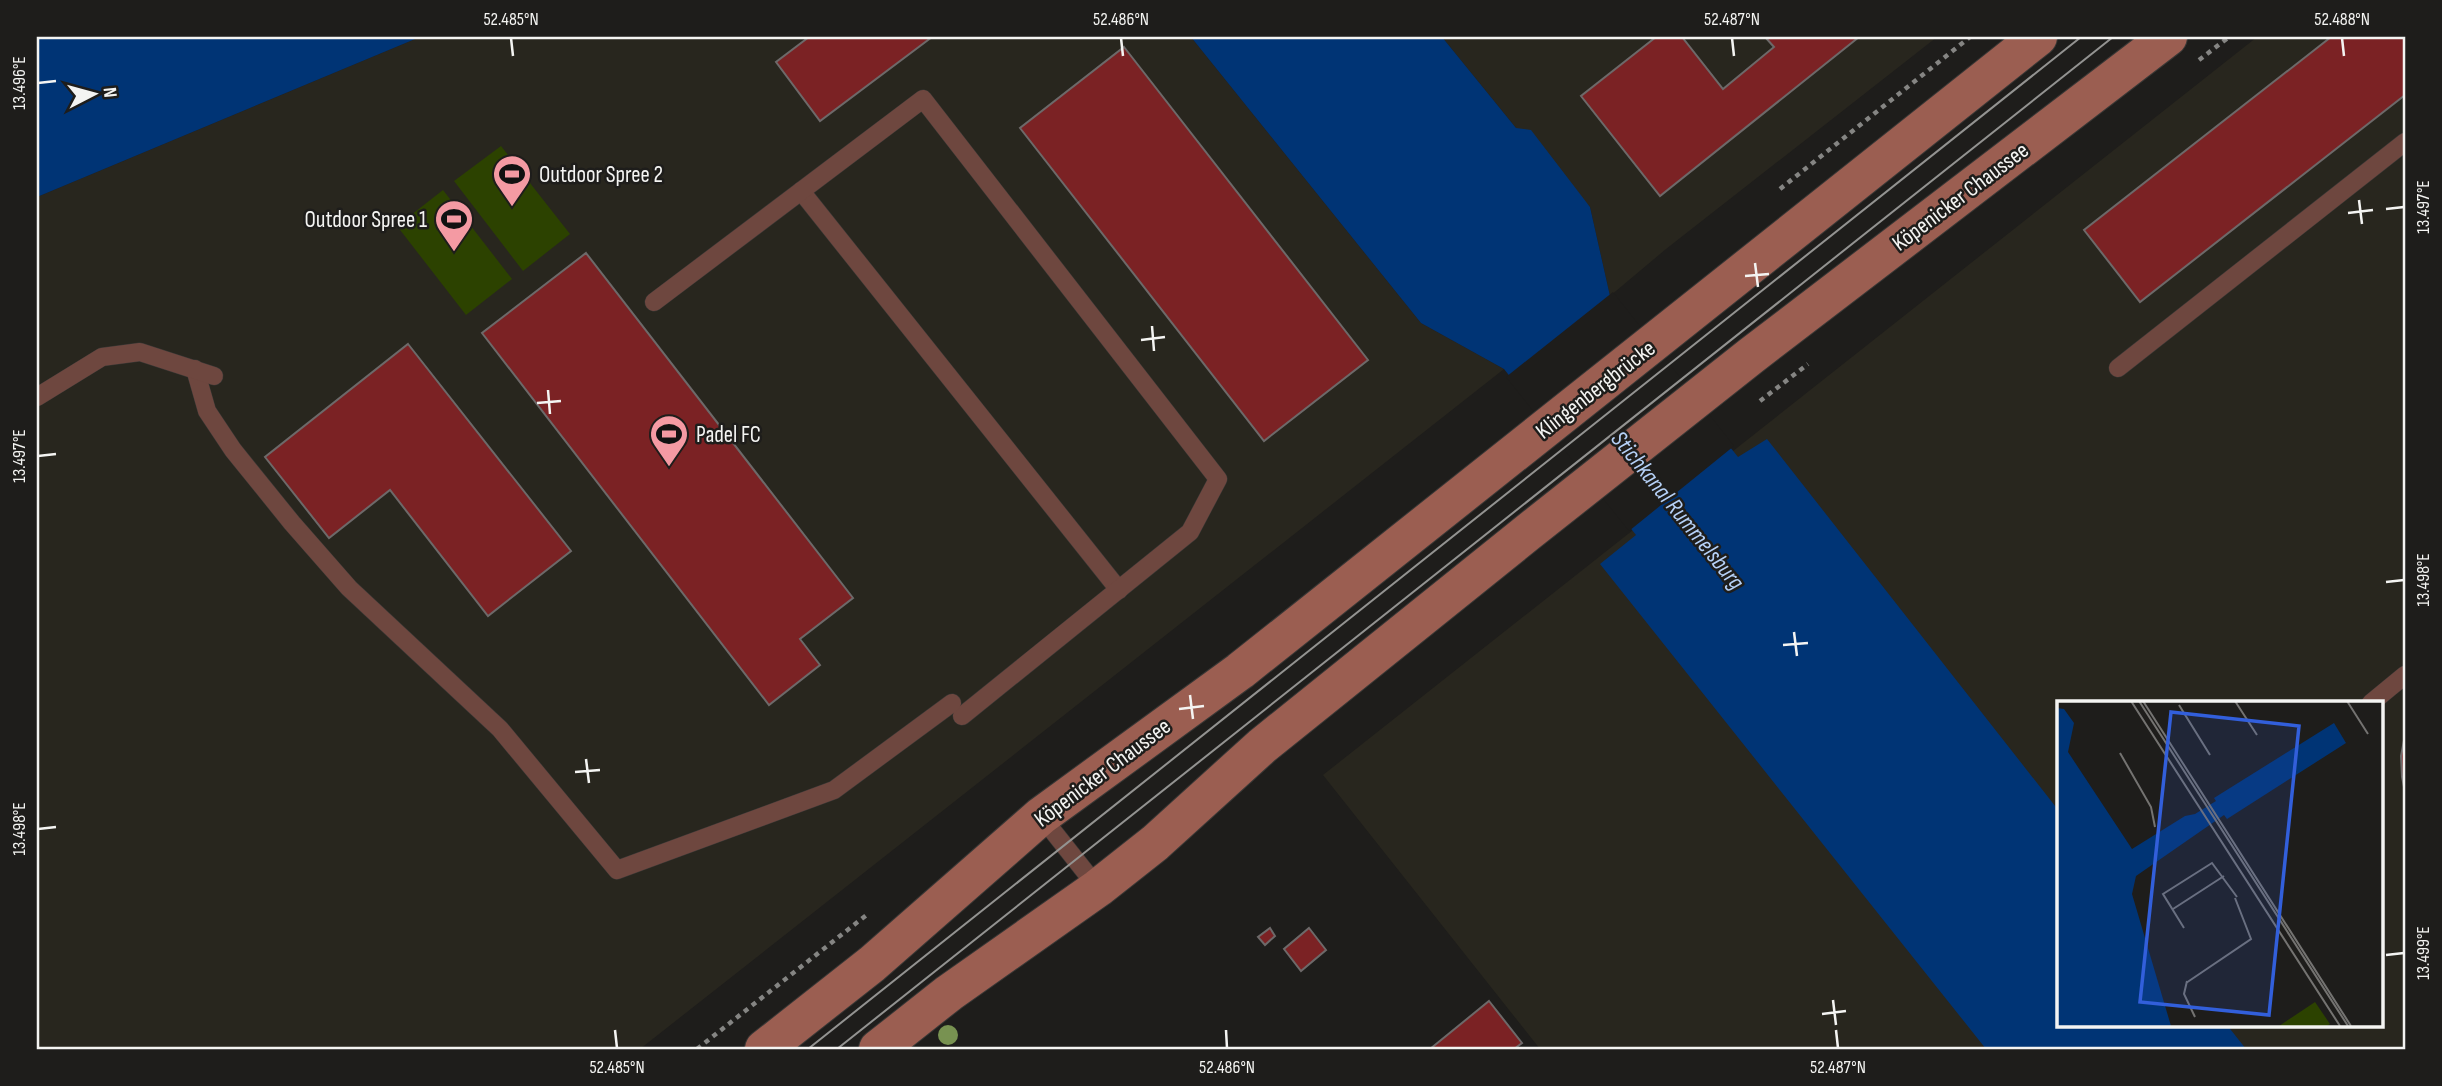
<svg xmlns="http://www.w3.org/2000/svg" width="2442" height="1086" viewBox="0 0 2442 1086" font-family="'Sofia Sans Condensed',sans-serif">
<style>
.built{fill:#28261e;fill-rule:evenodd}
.green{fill:#2c4200}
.water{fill:#003475}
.pier{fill:#1e1d1b}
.building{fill:#7b2224;stroke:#6d6969;stroke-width:2}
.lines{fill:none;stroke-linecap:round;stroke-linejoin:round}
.service-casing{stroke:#383735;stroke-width:19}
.secondary-casing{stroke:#383735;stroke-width:40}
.path{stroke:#858583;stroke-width:4.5;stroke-dasharray:5 5;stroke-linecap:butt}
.service{stroke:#6e473f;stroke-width:18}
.secondary{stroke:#9b5e51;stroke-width:38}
.tram{stroke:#939391;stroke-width:2}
.tree{fill:#789251}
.ticks{fill:none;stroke:#f4f4f2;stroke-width:2.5}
.labels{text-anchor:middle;stroke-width:5;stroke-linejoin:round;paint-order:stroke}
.poi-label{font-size:23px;fill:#f4f4f2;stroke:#1e1d1b;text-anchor:start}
.street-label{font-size:23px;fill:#f4f4f2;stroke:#1e1d1b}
.water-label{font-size:24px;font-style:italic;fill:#b5d0f6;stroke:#1e1d1b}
.inset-road{fill:none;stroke:#747371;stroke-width:2}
.view{fill:#325fdb;fill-opacity:0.15;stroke:#325fdb;stroke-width:3.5}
.inset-edge{fill:none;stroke:#f4f4f2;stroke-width:3.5}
.neatline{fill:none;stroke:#f4f4f2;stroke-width:2.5}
.ticks-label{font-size:18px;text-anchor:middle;fill:#f4f4f2}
</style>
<rect width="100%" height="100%" fill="#1e1d1b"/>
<g class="built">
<polygon points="420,37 1191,37 1421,323 1504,369 640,1049 37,1049 37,197"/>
<polygon points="1442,37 1937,37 1666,249 1610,296 1590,207 1516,128"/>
<path d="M2257,37H2405V1049H1540L1323,775ZM2059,703H2381V1025H2059Z"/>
</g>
<g class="green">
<polygon points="501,146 570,234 523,271 454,181"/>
<polygon points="443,190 512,279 466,315 397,226"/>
</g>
<g class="water">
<polygon points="37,37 420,37 37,197"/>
<polygon points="1191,37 1442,37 1516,128 1531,130 1590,207 1610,296 1738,457 1767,439 2059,811 2059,1025 2227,1025 2246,1049 1986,1049 1600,564 1636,535 1504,369 1421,323"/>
</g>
<polygon class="pier" points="1613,292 1734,446 1629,531 1506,377"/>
<g class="building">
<polygon points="809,37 932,37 820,121 776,62"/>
<polygon points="1656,37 1682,37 1723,89 1774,47 1765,37 1859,37 1660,196 1581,96"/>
<polygon points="2331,37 2405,37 2405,95 2140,302 2084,230"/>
<polygon points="1124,47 1368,360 1264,441 1020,128"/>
<polygon points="586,253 853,598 800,639 820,665 769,705 482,333"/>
<polygon points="408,344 571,551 488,616 390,490 329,538 265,457"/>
<polygon points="2405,735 2405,792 2402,777 2401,756"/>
<polygon points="1270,928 1275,936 1265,945 1258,937"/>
<polygon points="1309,928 1326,950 1301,971 1284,949"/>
<polygon points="1489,1001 1522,1043 1514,1049 1430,1049"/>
</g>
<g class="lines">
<defs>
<g id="service">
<polyline points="801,191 1119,590"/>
<polyline points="654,302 923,99 1218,479 1190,532 962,716"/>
<polyline points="2118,368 2405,142"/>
<polyline points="195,369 207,411 233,450 292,523 349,588 500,729 617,870 834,790 952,703"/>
<polyline points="37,397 102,357 140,352 214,376"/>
<polyline points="2371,703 2405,675"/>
<polyline points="1041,816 1098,888"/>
</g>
<g id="secondary">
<polyline points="764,1049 872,964 1041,816 1240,671 2038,37"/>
<polyline points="878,1049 949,993 1098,888 1155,843 1262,746 1527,533 1752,355 2168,37"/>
</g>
</defs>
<use href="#service" class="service-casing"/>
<use href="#secondary" class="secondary-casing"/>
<g class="path">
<polyline points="2199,60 2229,37"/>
<polyline points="1780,189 1970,37"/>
<polyline points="1760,401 1808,364"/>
<polyline points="697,1049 869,913"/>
</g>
<use href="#service" class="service"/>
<use href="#secondary" class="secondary"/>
<g class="tram">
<polyline points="808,1049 2081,37"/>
<polyline points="837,1049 2113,37"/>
</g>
</g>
<circle class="tree" cx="948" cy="1035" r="10"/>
<path class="ticks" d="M511,38L513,56M1121,38L1123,56M1732,38L1734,56M2342,38L2344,56M38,83L56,81M2359,200L2362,224M2386,209L2404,207M2348,213L2373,210M1755,263L1758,287M1745,276L1769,274M1152,326L1154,351M1141,340L1165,337M548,390L550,414M537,403L561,401M38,456L56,454M2386,582L2404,580M1794,632L1797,656M1783,645L1808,643M1190,695L1193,719M1179,709L1204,706M586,759L589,783M575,772L600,770M38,829L56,827M2386,955L2404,953M1833,1000L1836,1025M1822,1014L1846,1011M615,1030L617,1048M1226,1030L1227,1048M1836,1030L1838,1048"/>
<defs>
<symbol id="stadium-pin" viewBox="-11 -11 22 30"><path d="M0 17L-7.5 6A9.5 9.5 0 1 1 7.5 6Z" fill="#f49aa3" stroke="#1e1d1b"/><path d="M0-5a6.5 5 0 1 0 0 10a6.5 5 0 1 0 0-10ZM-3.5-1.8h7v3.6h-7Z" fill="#111"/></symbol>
</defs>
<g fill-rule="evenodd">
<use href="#stadium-pin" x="490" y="152" width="44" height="60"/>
<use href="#stadium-pin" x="432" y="197" width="44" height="60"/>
<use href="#stadium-pin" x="647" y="412" width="44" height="60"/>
</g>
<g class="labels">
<g class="poi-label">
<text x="539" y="182">Outdoor Spree 2</text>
<text x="427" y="227" text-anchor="end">Outdoor Spree 1</text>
<text x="696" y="442">Padel FC</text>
</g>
<g class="street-label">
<text transform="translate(1960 196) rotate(-37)" y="8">Köpenicker Chaussee</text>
<text transform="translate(1595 389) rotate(-38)" y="8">Klingenbergbrücke</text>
<text transform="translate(1102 772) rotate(-37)" y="8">Köpenicker Chaussee</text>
</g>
<g class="water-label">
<text transform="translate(1678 510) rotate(51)" y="8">Stichkanal Rummelsburg</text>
</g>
</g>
<g transform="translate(2057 701)">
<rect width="326" height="326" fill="#1e1d1b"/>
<path d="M258,301L273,323L270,325H222Z" fill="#2c4200"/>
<path d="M0,7L7,8L17,22L11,51L75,148L128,115L138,113L159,100L157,97L277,22L289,42L170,118L167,114L79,175L75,193L114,325H0Z" fill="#003475"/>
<path class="inset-road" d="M74,0L283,325M82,0L291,325M86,0L294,325M178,0L200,34M290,0L311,33M122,4L153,54M63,52L94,106L98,126M116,208L167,175M127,227L106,193L155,162L180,196M130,280L127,293L138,316M129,282L194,238L178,197"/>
<path class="view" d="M114,11L242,25L212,314L83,301Z"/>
<rect width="326" height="326" class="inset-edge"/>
</g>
<rect width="2442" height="1086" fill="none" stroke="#1e1d1b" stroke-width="77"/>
<g transform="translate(94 94) rotate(84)" stroke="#1e1d1b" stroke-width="5" paint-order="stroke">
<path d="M0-5L12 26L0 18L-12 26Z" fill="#f4f4f2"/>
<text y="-10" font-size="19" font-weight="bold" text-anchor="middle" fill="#f4f4f2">N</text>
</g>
<rect x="38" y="38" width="2366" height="1010" class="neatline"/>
<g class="ticks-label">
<text x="511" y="25">52.485°N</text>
<text x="1121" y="25">52.486°N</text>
<text x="1732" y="25">52.487°N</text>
<text x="2342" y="25">52.488°N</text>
<text transform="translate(19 83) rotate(-90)" y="6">13.496°E</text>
<text transform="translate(2423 207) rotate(-90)" y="6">13.497°E</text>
<text transform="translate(19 456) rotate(-90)" y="6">13.497°E</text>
<text transform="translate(2423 580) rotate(-90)" y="6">13.498°E</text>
<text transform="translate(19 829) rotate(-90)" y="6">13.498°E</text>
<text transform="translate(2423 953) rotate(-90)" y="6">13.499°E</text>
<text x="617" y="1073">52.485°N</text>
<text x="1227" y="1073">52.486°N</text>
<text x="1838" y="1073">52.487°N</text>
</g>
</svg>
